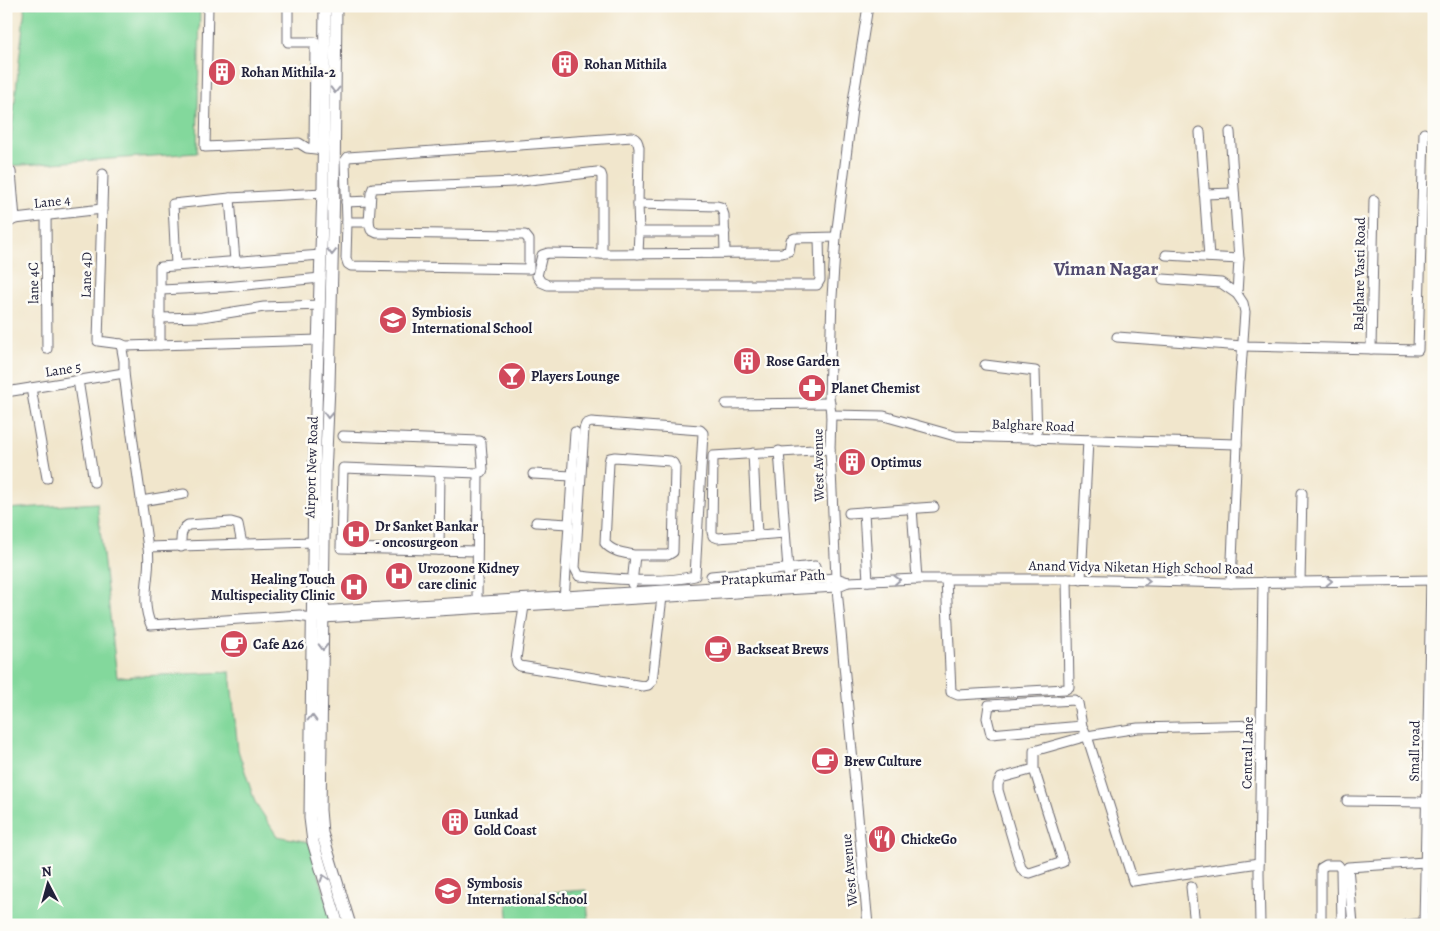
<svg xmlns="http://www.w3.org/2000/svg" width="1440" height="931" viewBox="0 0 1440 931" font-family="Alegreya,serif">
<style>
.green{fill:#83d89c;stroke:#527d6c}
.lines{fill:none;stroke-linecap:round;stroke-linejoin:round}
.minor-casing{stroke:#6a676e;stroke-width:11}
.major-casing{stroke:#6a676e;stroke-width:13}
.minor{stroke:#fff;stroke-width:9}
.major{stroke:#fff;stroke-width:11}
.oneway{stroke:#9c9ca7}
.labels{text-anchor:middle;stroke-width:5;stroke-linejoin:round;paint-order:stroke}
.poi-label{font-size:14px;font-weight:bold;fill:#22223b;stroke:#fdfcf7;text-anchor:start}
.street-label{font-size:14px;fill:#22223b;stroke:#fdfcf7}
.district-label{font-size:19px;font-weight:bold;fill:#534c70;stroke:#fdfcf7}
</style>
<rect width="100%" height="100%" fill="#fdfcf7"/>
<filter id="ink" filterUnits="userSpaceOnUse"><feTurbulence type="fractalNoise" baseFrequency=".02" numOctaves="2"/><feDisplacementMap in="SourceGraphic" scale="10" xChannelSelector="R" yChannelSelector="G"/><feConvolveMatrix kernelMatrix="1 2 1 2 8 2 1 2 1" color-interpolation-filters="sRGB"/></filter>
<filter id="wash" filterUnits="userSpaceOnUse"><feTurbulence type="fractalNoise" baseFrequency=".0096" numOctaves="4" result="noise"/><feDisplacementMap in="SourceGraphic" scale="20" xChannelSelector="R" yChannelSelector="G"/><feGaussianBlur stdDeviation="1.12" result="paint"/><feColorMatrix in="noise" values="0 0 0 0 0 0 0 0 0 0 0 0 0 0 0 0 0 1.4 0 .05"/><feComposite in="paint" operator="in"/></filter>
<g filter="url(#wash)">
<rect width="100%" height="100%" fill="#f1e6cc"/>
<g class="green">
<polygon points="25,6 200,6 197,153 8,166"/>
<polygon points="97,503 117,677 230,672 238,750 255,802 277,836 309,842 334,925 6,925 6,509"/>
<polygon points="1432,689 1434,689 1434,822 1430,822"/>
<polygon points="586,890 589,925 509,925 506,895"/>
</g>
</g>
<g filter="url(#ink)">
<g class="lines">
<defs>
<g id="minor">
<polyline points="208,6 205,147 299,143 307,148 324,150"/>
<polyline points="288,6 288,42 315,42 314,148"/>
<polyline points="1200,132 1209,257"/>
<polyline points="1230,132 1239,259"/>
<polyline points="11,172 15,219"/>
<polyline points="103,174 98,341 121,344 126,346 319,340"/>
<polyline points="1204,194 1234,193"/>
<polyline points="230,198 235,261"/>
<polyline points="346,202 370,201"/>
<polyline points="638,204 639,232"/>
<polyline points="46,215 47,349"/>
<path d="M347,222L345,161L348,157L632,137C637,139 638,142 639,148L638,204L717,206L721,207L724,215L725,253"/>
<polygon points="347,222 369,222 371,230 377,233 525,235 529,240 529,269 351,266 348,264 346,258"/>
<polyline points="369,222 371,193 373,188 513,182 597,172 601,174 602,177 602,254"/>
<polyline points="6,224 15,219 102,209"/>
<polyline points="819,238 820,280 817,285 548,285 541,282 537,276 542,255 548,253 602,254 782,253 789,251 791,240 795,238 836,237"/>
<polyline points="638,254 639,232 725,232"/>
<polyline points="1166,255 1239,259 1237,294"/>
<polyline points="176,265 173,204 230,198 323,193"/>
<polyline points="1163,279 1221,283 1237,294 1243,303 1245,312 1239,398 1231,583"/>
<polyline points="161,290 225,287 321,278"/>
<polyline points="160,318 202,317 264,307 320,305"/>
<polyline points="1117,337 1243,346 1418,350 1424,133"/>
<path d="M121,344L124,361V373C131,432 140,491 148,548C152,573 139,599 151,625L300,615"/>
<polyline points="160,345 160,267 321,255"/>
<polyline points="1371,349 1374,200"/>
<polyline points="985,365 1035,371 1037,439"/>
<polyline points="78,380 94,482"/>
<polyline points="31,388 47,478"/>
<polyline points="6,392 124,373"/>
<polyline points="726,404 830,403"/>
<polyline points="831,415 884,416 955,436 1237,444"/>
<path d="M591,422L700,430L703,433L695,576C660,584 615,579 579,576L575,568L584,429L586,424Z"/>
<polyline points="343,436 480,441 481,443 483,469 482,472 478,473 477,601"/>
<polyline points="779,451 789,582"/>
<polyline points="753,453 757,535"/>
<polyline points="533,474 572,476"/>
<polyline points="141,501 184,494"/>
<polyline points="912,508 917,579"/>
<polyline points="864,512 868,581"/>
<polyline points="849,513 934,507"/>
<polyline points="536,522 568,524"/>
<polyline points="785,533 718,538 713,536 712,532 713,456 830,449"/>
<polyline points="148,547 314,542"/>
<path d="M181,547C181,538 180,530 188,525L231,522L238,524L242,544"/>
<polyline points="439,550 440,472"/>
<polyline points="477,551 341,548 343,468 478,473"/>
<polyline points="711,576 815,566"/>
<polyline points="946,579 951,692 958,695 1066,689 1069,687 1067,579"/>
<polyline points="1081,580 1088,440"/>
<polyline points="1300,582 1302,493"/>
<path d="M632,584L635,555C624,553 612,552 605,543L609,462L610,458L615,457L670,461L673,463L675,467L673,552L668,555H635"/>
<polyline points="564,601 575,432"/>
<polyline points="524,606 516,659 517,663 520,666 643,686 648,685 652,681 662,597"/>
<polyline points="317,611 698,588 836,578 848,582"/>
<polyline points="295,616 313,618 323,618 836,587 848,582 917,579 1067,579 1231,583 1434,580"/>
<polyline points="1082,726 991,734 987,718 989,705 1074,700 1078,703 1082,726 1087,736 1133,881 1259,863"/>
<polyline points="1034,769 1001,778 998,784 998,790 1021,868 1025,872 1030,873 1063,862 1034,769 1034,751 1087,736 1138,728 1261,725"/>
<polyline points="1347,801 1427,802"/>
<polyline points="1191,887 1195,925"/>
<polyline points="1424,923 1431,580"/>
<polyline points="868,925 836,578 830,449 831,415 829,396 832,297 836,237 853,101 868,6"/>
<polyline points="1260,925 1259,874 1263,582"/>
<polyline points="1321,925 1321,868 1326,865 1338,865 1341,869 1342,925"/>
<polyline points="1353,925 1348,867 1425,862"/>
<polyline points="1406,925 1434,922"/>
</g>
<g id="major">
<polyline points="325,6 323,187 314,475 310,818 313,842 338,925"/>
<polyline points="336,6 334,188 329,386 325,475 320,810 322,833 350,925"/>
</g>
</defs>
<use href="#minor" class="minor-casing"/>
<use href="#major" class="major-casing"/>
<use href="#minor" class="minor"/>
<use href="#major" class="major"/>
</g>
<defs><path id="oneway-chevron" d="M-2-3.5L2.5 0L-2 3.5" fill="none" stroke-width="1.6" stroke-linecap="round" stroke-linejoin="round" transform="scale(1.25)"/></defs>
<g class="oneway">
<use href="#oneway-chevron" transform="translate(335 90) rotate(91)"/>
<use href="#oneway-chevron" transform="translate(332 252) rotate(91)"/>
<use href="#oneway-chevron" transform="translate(328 415) rotate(93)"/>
<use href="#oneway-chevron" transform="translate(897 580) rotate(-3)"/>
<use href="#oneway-chevron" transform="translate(1147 581) rotate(2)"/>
<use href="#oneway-chevron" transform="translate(1329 581) rotate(-1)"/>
<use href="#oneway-chevron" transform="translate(323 647) rotate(91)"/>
<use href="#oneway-chevron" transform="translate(312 718) rotate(-89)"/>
<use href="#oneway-chevron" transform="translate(324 878) rotate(-107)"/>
</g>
</g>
<defs>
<symbol id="building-disc" viewBox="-11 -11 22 22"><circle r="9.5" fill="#d1495b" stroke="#fdfcf7"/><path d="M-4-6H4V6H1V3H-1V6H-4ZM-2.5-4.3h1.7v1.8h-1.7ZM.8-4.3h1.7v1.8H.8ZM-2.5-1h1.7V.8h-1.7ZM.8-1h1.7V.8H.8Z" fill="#fff"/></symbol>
<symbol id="school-disc" viewBox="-11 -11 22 22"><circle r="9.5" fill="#d1495b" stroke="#fdfcf7"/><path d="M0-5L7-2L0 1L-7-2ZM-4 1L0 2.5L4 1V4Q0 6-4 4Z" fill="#fff"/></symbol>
<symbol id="bar-disc" viewBox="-11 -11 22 22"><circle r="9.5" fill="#d1495b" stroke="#fdfcf7"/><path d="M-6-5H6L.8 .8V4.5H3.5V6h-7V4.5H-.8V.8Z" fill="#fff"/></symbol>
<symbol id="pharmacy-disc" viewBox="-11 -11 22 22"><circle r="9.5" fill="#d1495b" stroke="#fdfcf7"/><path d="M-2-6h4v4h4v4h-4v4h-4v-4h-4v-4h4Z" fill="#fff"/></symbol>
<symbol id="hospital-disc" viewBox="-11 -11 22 22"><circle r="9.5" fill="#d1495b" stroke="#fdfcf7"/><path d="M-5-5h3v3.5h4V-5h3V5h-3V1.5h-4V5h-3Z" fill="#fff"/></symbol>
<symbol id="cafe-disc" viewBox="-11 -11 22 22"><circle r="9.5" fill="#d1495b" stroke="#fdfcf7"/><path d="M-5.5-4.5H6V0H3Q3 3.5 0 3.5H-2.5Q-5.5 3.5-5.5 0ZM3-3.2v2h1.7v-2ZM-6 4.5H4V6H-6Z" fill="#fff"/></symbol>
<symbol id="restaurant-disc" viewBox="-11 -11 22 22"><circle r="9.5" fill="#d1495b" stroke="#fdfcf7"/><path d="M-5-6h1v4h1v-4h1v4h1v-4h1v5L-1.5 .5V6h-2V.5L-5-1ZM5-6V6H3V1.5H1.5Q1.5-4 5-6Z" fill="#fff"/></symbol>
</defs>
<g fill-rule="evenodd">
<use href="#building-disc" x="549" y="48" width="32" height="32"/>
<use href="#building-disc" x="206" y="56" width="32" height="32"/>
<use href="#school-disc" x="377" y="304" width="32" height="32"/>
<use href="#building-disc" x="731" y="345" width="32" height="32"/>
<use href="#bar-disc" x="496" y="360" width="32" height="32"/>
<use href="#pharmacy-disc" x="796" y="372" width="32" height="32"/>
<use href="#building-disc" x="836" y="446" width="32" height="32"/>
<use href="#hospital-disc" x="340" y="518" width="32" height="32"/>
<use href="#hospital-disc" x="383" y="560" width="32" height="32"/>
<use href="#hospital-disc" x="338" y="571" width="32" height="32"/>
<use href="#cafe-disc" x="218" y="628" width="32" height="32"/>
<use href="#cafe-disc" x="702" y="633" width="32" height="32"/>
<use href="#cafe-disc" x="809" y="745" width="32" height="32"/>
<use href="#building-disc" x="439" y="806" width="32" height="32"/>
<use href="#restaurant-disc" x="866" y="823" width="32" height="32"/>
<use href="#school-disc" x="432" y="875" width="32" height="32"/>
</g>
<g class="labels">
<g class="poi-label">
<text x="584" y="69">Rohan Mithila</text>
<text x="241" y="77">Rohan Mithila-2</text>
<text x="412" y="317">Symbiosis<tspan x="412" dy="16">International School</tspan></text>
<text x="766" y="366">Rose Garden</text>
<text x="531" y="381">Players Lounge</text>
<text x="831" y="393">Planet Chemist</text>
<text x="871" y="467">Optimus</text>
<text x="375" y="531">Dr Sanket Bankar<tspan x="375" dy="16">- oncosurgeon</tspan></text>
<text x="418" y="573">Urozoone Kidney<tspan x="418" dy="16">care clinic</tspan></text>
<text x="335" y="584" text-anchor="end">Healing Touch<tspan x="335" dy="16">Multispeciality Clinic</tspan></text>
<text x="253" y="649">Cafe A26</text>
<text x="737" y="654">Backseat Brews</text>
<text x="844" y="766">Brew Culture</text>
<text x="474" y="819">Lunkad<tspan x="474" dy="16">Gold Coast</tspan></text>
<text x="901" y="844">ChickeGo</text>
<text x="467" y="888">Symbosis<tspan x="467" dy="16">International School</tspan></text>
</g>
<g class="street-label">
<text transform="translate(52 201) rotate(-6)" y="5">Lane 4</text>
<text transform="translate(1359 274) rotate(-89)" y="5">Balghare Vasti Road</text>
<text transform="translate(86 275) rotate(-89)" y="5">Lane 4D</text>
<text transform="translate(33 283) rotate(-91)" y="5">lane 4C</text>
<text transform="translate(63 369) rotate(-9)" y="5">Lane 5</text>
<text transform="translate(1033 425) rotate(2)" y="5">Balghare Road</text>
<text transform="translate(818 465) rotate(-91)" y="5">West Avenue</text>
<text transform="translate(311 467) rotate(-88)" y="5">Airport New Road</text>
<text transform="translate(1141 567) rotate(1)" y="5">Anand Vidya Niketan High School Road</text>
<text transform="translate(773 577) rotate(-3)" y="5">Pratapkumar Path</text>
<text transform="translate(1414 751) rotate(-89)" y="5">Small road</text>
<text transform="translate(1247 753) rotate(-89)" y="5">Central Lane</text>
<text transform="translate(849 870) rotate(-95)" y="5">West Avenue</text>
</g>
<g class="district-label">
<text x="1106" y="275">Viman Nagar</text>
</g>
</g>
<rect width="1440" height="931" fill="none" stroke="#fdfcf7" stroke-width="25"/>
<g transform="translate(48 884) rotate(354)" stroke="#fdfcf7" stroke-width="4" paint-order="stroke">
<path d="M0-4L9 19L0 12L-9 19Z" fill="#22223b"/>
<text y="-8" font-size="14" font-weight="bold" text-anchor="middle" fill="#22223b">N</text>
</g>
</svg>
